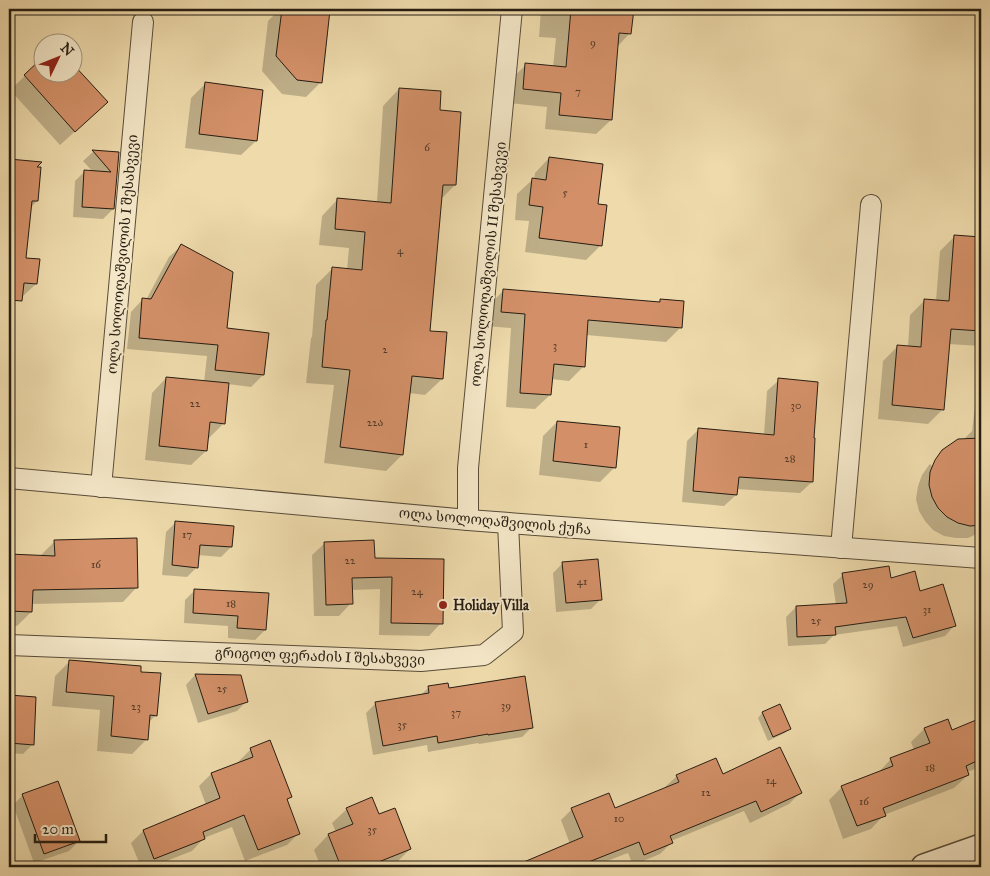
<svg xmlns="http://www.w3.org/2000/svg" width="990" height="876" viewBox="0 0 990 876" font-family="'IM FELL Great Primer','Noto Serif Georgian',serif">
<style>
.shadow{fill:#0003}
.building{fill:#d39068;stroke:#261d12}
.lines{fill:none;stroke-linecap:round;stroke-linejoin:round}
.minor-casing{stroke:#584c38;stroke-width:22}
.tertiary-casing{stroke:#584c38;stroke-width:28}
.minor{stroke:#f4e7c8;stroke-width:20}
.tertiary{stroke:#f4e7c8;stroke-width:25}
.poi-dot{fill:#8f2418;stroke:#f4e7c8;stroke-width:2}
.labels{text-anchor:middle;stroke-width:4;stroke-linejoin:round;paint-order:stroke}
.number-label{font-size:11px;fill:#513a28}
.street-label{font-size:14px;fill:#261d12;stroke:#f4e7c8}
.poi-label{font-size:14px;font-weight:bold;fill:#261d12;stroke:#f4e7c8;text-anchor:start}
</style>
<rect width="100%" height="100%" fill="#eedaab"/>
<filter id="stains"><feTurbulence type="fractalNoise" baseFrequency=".004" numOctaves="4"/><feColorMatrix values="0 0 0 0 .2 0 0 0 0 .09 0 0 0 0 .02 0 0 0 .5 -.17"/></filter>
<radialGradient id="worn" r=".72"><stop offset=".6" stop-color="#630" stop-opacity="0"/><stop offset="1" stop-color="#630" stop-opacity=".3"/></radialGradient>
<g class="shadow">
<polygon points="9,9 35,9 32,12"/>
<polygon points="280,9 305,9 329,11 321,82 306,97 282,94 262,71 268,21"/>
<polygon points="409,9 469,9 464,14"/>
<polygon points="542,9 632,9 630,33 617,47 611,120 596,134 545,129 547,107 509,103 511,79 526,65 553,67 556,38 539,37 541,10"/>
<polygon points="42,60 42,72 92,116 60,145 10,90"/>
<polygon points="206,83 256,141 241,155 185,148 191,98"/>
<polygon points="399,89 439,112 455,185 440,200 429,332 442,379 425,395 409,393 402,455 386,471 324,463 334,385 306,383 311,338 312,337 316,285 332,269 347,270 349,248 319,245 322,216 338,199 377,203 383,106"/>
<polygon points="93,152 118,153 113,209 103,219 73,217 75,181 85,171 93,172 83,161"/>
<polygon points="549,158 597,205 601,245 586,260 525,252 529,221 515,220 517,194 532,180 534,180 535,173"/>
<polygon points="9,160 39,163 34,168 37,201 30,208 25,259 36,284 23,296 9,295"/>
<polygon points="954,237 981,239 981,346 948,344 942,410 928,424 878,419 883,361 898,346 908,347 910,315 925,300 936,301 940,251"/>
<polygon points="181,246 226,329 263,375 251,387 228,384 224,423 209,438 207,438 206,451 191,465 145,460 152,393 166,378 204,382 207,356 127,349 131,312 142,300 146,300 169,257"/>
<polygon points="504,290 657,304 661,300 680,328 666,342 586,335 584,366 569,381 551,379 550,395 535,409 506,407 511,328 487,326 489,305"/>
<polygon points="779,380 812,482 800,493 736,489 736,495 724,506 682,502 687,441 699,429 764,435 767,391"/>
<polygon points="981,400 981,532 968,538 956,538 944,536 933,530 925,521 919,511 916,499 918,486 922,475 929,465 930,464 932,466 938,458 963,440 972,431 975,406"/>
<polygon points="557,422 615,467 600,482 539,475 543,436"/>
<polygon points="176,522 231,547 221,557 198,555 197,567 187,577 162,575 166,532"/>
<polygon points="55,541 137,587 123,602 31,604 31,612 17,626 9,626 9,555 40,556"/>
<polygon points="325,543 374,560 441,623 429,636 379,635 380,589 351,590 351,603 339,616 314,616 312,555"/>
<polygon points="563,563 600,600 591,609 556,612 553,573"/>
<polygon points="843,575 890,580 954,626 945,636 903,647 897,626 834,635 825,644 788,646 786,617 796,607 836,605 833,584"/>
<polygon points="195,590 265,630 255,640 228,638 228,626 184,623 185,600"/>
<polygon points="69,662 156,715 148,723 147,739 132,754 97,751 100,710 52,706 55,676"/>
<polygon points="195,675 240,676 247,701 237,711 198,723 186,685"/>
<polygon points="428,688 448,689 532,727 522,737 479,744 478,743 428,752 427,745 373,755 366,713 375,704 420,696"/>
<polygon points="9,697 35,698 33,744 23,754 9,753"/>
<polygon points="780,705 790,728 785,733 768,741 758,718 762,713"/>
<polygon points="981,719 981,767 967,772 968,775 954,788 884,815 871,829 843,839 829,800 842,787 878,773 891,759 914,750 911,742 924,729 947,720 951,731"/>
<polygon points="270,742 291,796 286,801 299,833 287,845 245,861 232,827 204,838 192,851 151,867 141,867 131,843 143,831 206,805 199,786 211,774 239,764 238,762 250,750"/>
<polygon points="677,776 722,776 800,793 789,804 750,823 744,811 671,841 671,843 660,854 633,865 628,853 591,867 525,867 532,860 570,844 561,820 572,809 614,810 666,789 665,787"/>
<polygon points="23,795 79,841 69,851 34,863 13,805"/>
<polygon points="347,809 378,816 410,849 395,864 386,867 321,867 314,850 328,835 336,832 332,823"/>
</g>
<g class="building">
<polygon points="282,9 316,9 330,10 322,83 297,80 276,56"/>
<polygon points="571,9 634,9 631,34 619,33 612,120 559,115 561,93 523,89 525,63 566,67"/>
<polygon points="42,58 42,72 72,72 72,63 108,102 75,132 24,75"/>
<polygon points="205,82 263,90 257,141 199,134"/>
<polygon points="399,88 441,91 440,110 461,112 456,185 443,185 430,331 447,332 443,379 412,376 403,455 340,447 350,370 322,367 326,320 327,320 332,267 362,270 365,232 335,229 337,198 391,203"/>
<polygon points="92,150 119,152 114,209 82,207 84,170 111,172"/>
<polygon points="549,157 603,164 598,204 607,205 602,246 539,238 543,207 529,205 532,178 546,180"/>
<polygon points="9,159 42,162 37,167 41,167 38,201 32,201 26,258 40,259 37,284 24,283 22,301 9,300"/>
<polygon points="954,235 981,237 981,331 951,329 944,410 892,405 897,345 921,347 924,299 949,301"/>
<polygon points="181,244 233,272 227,328 269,333 264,375 215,370 218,345 139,338 142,298 151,299"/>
<polygon points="503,289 660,302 660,299 684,301 682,328 588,320 585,367 554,364 551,395 520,393 525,314 501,312"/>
<polygon points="166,377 229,383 225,424 210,422 207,451 159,446"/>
<polygon points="778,378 818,382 814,438 815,438 813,482 739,477 737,495 693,491 698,428 774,435"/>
<polygon points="557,421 620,427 616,468 553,461"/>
<polygon points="981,438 981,525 970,526 958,523 947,517 938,508 932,497 929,485 930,472 935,460 942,450 958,439"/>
<polygon points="175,521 234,526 232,547 200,545 198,568 172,565"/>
<polygon points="137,538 138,588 33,590 32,612 9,611 9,554 55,556 54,540"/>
<polygon points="374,540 375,558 444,559 443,624 391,623 392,577 352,578 353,604 326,605 324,542"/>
<polygon points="598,559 602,600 566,603 562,562"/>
<polygon points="889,566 891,578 915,571 920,591 943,584 956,626 913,638 906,617 835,627 836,635 797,637 796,606 847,603 842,573"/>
<polygon points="194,589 269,593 266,630 237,628 238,616 193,613"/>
<polygon points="69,660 141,666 141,672 161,673 157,716 150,715 148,740 111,736 114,696 66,692"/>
<polygon points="195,674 241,675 248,702 208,714"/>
<polygon points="525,676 533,728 488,735 488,734 438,743 437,736 383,746 375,702 429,693 428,686 448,683 449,688"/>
<polygon points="9,695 36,697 34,745 9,743"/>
<polygon points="780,704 791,729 773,737 762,712"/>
<polygon points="981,718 981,759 966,766 969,775 883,808 886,816 857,826 841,786 893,766 890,758 930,743 924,728 948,719 952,730"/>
<polygon points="270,740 292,797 287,799 300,834 258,850 244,815 203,832 205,839 154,859 143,830 220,798 211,773 253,757 250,748"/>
<polygon points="780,747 802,793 761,812 756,801 670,836 673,843 644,855 639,842 576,867 512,867 583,837 571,808 609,793 615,808 679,782 676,775 716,758 723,774"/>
<polygon points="58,781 80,841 44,854 22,794"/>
<polygon points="372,797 379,814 395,808 411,849 366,867 341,867 328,834 353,824 346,808"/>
</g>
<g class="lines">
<defs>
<g id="minor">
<polyline points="9,478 468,520 981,558"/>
<polyline points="101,487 143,22"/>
<polyline points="468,520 468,468 512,9"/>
<polyline points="841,548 871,205"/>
<polyline points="9,645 421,661 484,655 513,632 508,523"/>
</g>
<polyline id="tertiary" points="924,867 981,847"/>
</defs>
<use href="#minor" class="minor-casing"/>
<use href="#tertiary" class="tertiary-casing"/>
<use href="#minor" class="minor"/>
<use href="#tertiary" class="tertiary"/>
</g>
<circle class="poi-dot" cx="443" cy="605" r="5"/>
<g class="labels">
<g class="number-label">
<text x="593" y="46">9</text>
<text x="578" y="95">7</text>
<text x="427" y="151">6</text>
<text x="565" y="196">5</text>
<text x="400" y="254">4</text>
<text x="555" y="349">3</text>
<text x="385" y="353">2</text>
<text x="195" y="407">22</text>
<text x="796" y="409">30</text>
<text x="375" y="426">22ა</text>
<text x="586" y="448">1</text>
<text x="790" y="462">28</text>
<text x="187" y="538">17</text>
<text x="350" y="564">22</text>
<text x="96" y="568">16</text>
<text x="582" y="585">41</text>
<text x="868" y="588">29</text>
<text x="417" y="595">24</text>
<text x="231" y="607">18</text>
<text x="927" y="613">31</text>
<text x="816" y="624">25</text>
<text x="222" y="692">25</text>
<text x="506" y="709">39</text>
<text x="136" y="710">23</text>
<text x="456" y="716">37</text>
<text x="402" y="728">35</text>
<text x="930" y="771">18</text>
<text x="771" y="784">14</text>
<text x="706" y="796">12</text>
<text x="864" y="805">16</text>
<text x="619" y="822">10</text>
<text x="372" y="833">35</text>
</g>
<g class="street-label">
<text transform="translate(122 254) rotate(-85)" y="5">ოლა სოლოღაშვილის I შესახვევი</text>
<text transform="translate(488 264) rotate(-84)" y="5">ოლა სოლოღაშვილის II შესახვევი</text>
<text transform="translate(495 521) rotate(5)" y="5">ოლა სოლოღაშვილის ქუჩა</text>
<text transform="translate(320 656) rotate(2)" y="5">გრიგოლ ფერაძის I შესახვევი</text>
</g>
<g class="poi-label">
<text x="453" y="610">Holiday Villa</text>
</g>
</g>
<rect width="990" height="876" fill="none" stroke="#eedaab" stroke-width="30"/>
<rect x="10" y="10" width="970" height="856" fill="none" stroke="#261d12" stroke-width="2.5"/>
<rect x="15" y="15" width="960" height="846" fill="none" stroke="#261d12"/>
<g transform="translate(58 58) rotate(47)"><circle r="24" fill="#f4e7c8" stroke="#a2967f"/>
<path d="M0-4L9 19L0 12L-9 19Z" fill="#8f2418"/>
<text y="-8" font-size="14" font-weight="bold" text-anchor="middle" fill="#261d12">N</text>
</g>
<path d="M35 834v8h71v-8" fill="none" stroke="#261d12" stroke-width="2.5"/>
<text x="42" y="834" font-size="15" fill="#261d12" stroke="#f4e7c8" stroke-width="4" paint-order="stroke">20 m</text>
<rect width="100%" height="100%" filter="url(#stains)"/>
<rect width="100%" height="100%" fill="url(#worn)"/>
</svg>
